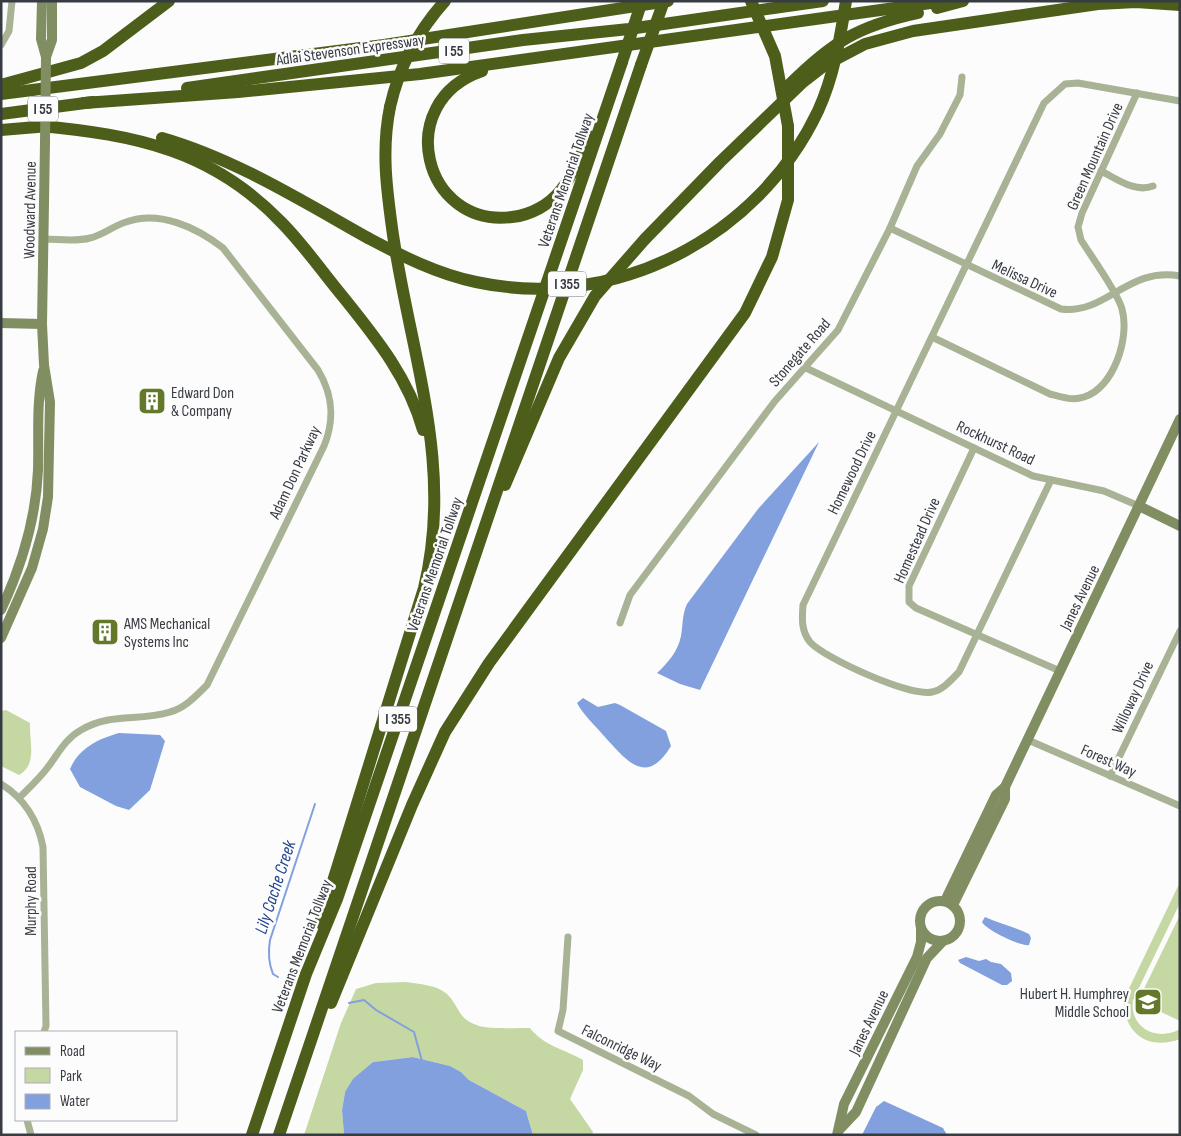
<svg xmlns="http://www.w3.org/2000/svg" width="1181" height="1136" viewBox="0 0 1181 1136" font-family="'Sofia Sans Condensed',sans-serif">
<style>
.green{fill:#c5d7a2}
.water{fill:#81a0dd}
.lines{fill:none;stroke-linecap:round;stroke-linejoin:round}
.stream{stroke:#81a0dd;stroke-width:2}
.street{stroke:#a8b294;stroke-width:7}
.secondary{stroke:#808e62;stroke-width:10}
.highway{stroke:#4c5e19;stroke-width:12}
.secondary-bridge{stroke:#808e62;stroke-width:10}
.highway-bridge{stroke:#4c5e19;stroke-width:12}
.labels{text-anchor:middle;stroke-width:5;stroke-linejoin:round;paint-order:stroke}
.shield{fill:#fcfcfc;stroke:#72757a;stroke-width:1}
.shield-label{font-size:15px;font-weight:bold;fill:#373b42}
.street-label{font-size:16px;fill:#373b42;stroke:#fcfcfc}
.poi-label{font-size:16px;fill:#373b42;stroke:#fcfcfc;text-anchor:start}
.water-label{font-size:18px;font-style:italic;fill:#24458d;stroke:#fcfcfc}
</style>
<rect width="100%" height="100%" fill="#fcfcfc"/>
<g class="green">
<path d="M6,710L30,723C29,742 38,764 19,775L1,766V711Z"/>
<path d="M1180,882V903L1133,1000C1129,1028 1157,1042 1180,1029V1039C1148,1051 1123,1033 1124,999Z"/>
<polygon points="1180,915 1180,1021 1138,1001"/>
<path d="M406,982C419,984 437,985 447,994C461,1008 456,1018 479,1026C488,1029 518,1028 530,1028C544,1046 564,1049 583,1060V1070L570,1099L593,1132L592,1135H533L526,1111L469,1080L461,1072L450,1066L413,1057L373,1062L345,1092L342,1110L344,1135H304L341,1023L356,989L376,983Z"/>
</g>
<g class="water">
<path d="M819,442L700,690L680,684L657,673C668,663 678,651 681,636C683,625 682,615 687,604L758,509Z"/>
<path d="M583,698L598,707L615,703L620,705L666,731L671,746C646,787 627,761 604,736C595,725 584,716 577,703Z"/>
<path d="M119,733L160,735L165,741L150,790L129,810L116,806L80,787L70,769C79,748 98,739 119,733Z"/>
<path d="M985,917C1000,924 1015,927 1029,934L1031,938L1029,945C1021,947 985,929 982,922Z"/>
<polygon points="966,957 979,961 986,959 991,962 1001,964 1011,973 1012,981 1007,985 1002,985 960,963 958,960"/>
<polygon points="413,1057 450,1066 461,1072 469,1080 526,1111 533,1135 344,1135 342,1110 345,1092 353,1079 373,1062"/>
<polygon points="884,1101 943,1128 947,1135 862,1135 876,1107"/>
</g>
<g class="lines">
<g class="stream">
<path d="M278,977L273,974C268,962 268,952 270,940L315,804"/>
<polyline points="349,1003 364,1000 376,1010 414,1032 422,1061"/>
</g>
<g class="street">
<polyline points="1,45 9,31 12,1"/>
<path d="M1101,171C1117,179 1135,193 1153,186"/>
<path d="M890,228L1061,309C1106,315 1128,266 1180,276"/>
<path d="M932,337L1050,394C1061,397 1072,401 1084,397C1114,388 1130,337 1122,309C1118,293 1091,256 1081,240L1078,227L1082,213L1137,93"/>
<polyline points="806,368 1033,476 1104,491 1139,506"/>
<polyline points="974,448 909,586 909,602 916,608 1060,671"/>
<path d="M1051,480L959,672C951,680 943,690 932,692C910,697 824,658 810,642C801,631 802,618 803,605L1044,103L1065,84L1078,83L1180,101"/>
<polyline points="620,623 630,595 775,401 838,330 890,228 917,166 940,134 960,95 962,77"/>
<polyline points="1028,740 1180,806"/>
<polyline points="1110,776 1180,631"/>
<path d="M1,784C24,798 38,821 43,847L46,1026L44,1032"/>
<path d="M19,798C29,788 40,778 48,767C58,754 65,739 81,730C111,712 139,722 170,712C185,708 196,696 207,685L324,446C335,419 333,395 318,370L223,248C196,227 159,210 126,222C113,226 103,235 90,238C75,242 59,239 44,239"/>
<polyline points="568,937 563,1010 558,1031 689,1096 713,1114 756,1135"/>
<polyline points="27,1120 31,1135"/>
</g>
<g class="secondary">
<polyline points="42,1 41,39 46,57"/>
<polyline points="46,57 52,40 52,1"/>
<polyline points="1,323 42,324"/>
<polyline points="1139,506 1180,526"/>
<path d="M1,610C22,565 36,519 38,470C39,436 36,404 43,371"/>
<polyline points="1,638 32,568 43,529 48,497 50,402 44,365 42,324 45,142"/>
<circle cx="940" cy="921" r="20"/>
<polyline points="945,901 996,795 1005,787"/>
<polyline points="953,905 1005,799 1005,787 1180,419"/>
<polyline points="840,1129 856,1112 927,958 943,941"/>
<polyline points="837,1135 844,1104 917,957 921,942 921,928"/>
</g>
<g class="highway">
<polyline points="937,8 963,1"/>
<path d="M482,71C392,102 423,228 512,217C531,215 549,205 561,190C573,175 581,155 589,136"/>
<polyline points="1,85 81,63 103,51 169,1"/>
<path d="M788,86C832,42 858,26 918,13"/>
<polyline points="187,88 523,40 629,29 823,1"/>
<polyline points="1,94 384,45 668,1"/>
<polyline points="84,103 238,92 420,74 945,1"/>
<polyline points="1,114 93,102"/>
<path d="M41,126C135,135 212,150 281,222C304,245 323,273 344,298C377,339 409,379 423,430"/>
<polyline points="1,130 49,126"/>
<path d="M162,138C235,159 302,201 368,238"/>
<polyline points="505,485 559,358 595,296 645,239 720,162 803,82 825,65 865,44 913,31 1098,4 1136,2 1180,5"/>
<path d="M320,923L424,588C454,465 411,356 393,235C387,192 381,151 390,107"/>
<polyline points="331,1003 412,805 445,732 489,663 745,313 772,257 788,200 788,126"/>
<polyline points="252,1135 306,974 337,899 622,62"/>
<polyline points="279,1135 641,65"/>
</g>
<polyline class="secondary-bridge" points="45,142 46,57"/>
<g class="highway-bridge">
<polyline points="751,1 775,56 788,126"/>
<polyline points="622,62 642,1"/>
<polyline points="641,65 664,1"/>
<path d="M390,107C399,67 418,31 445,1"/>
<path d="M368,238C402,256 437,274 476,282C614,312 758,238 818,111C834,76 840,39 846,1"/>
</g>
</g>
<defs>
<symbol id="building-square" viewBox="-11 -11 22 22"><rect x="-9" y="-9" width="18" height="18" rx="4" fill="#637929" stroke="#fcfcfc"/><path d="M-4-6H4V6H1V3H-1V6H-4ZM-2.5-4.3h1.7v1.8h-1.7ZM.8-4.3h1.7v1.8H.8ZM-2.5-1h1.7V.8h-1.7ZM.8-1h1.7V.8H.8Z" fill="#fff"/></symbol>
<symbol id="school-square" viewBox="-11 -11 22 22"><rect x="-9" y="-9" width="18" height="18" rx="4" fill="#637929" stroke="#fcfcfc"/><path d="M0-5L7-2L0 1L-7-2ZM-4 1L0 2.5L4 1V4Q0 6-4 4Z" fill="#fff"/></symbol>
</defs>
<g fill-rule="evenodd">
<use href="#building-square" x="136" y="385" width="32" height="32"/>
<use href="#building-square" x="89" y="616" width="32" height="32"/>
<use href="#school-square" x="1132" y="986" width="32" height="32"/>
</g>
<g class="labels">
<g class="shield">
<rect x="439" y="38.5" width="30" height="25" rx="4"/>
<rect x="28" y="96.5" width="30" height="25" rx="4"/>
<rect x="548" y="271.5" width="38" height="25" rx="4"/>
<rect x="379" y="706.5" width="38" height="25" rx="4"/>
</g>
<g class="shield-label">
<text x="454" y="56">I 55</text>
<text x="43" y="114">I 55</text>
<text x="567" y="289">I 355</text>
<text x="398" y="724">I 355</text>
</g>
<g class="street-label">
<text transform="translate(350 49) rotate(-8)" y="6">Adlai Stevenson Expressway</text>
<text transform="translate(1094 156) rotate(-66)" y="6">Green Mountain Drive</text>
<text transform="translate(565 180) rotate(-71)" y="6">Veterans Memorial Tollway</text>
<text transform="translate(29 210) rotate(-89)" y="6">Woodward Avenue</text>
<text transform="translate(1025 278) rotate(25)" y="6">Melissa Drive</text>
<text transform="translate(799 352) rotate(-49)" y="6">Stonegate Road</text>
<text transform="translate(996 442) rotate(25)" y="6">Rockhurst Road</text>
<text transform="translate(294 472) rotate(-65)" y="6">Adam Don Parkway</text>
<text transform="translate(851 472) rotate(-64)" y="6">Homewood Drive</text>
<text transform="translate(916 540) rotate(-66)" y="6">Homestead Drive</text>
<text transform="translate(434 564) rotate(-71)" y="6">Veterans Memorial Tollway</text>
<text transform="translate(1079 597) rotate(-64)" y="6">Janes Avenue</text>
<text transform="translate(1132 697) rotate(-65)" y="6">Willoway Drive</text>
<text transform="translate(1109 760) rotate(24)" y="6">Forest Way</text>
<text transform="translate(30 901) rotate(-90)" y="6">Murphy Road</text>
<text transform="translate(301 946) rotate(-69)" y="6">Veterans Memorial Tollway</text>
<text transform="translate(868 1022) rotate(-64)" y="6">Janes Avenue</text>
<text transform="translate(622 1047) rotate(26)" y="6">Falconridge Way</text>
</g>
<g class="poi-label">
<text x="171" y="398">Edward Don<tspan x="171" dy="18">&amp; Company</tspan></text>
<text x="124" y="629">AMS Mechanical<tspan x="124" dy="18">Systems Inc</tspan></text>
<text x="1129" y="999" text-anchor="end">Hubert H. Humphrey<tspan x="1129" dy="18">Middle School</tspan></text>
</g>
<g class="water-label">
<text transform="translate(275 887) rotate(-72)" y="6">Lily Cache Creek</text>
</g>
</g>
<rect width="1181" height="1136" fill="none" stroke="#373b42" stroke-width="5"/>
<rect x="15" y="1031" width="162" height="90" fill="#fcfcfc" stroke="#adafb2"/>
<rect x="25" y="1047" width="25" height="8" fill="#808e62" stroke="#adafb2"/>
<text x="60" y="1056" font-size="15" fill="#373b42">Road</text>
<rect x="25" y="1068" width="25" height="15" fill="#c5d7a2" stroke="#adafb2"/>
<text x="60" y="1081" font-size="15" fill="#373b42">Park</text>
<rect x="25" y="1094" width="25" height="15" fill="#81a0dd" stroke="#adafb2"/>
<text x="60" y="1106" font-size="15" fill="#373b42">Water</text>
</svg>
